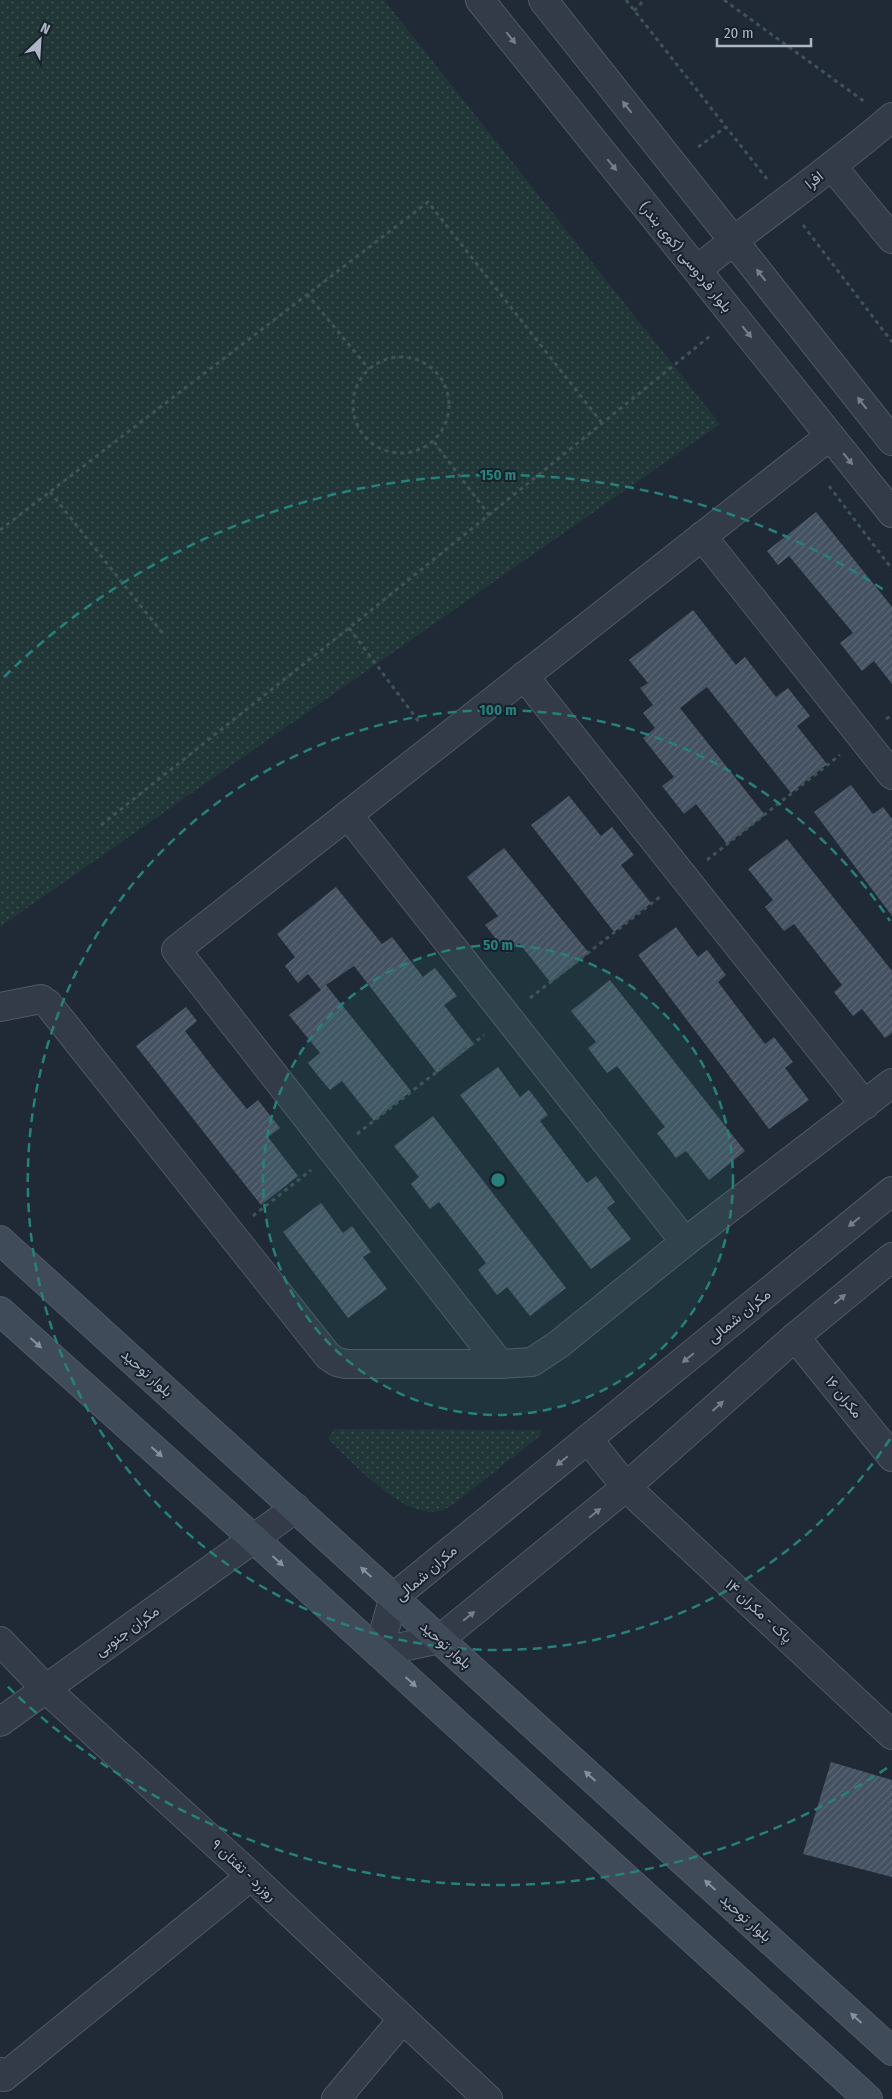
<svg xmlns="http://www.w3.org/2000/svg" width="892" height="2099" viewBox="0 0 892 2099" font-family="'Fira Sans Condensed',Vazirmatn,sans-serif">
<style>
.grass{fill:url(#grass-dots)}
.building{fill:url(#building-hatch)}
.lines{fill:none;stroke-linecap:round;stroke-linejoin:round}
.minor-casing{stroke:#505965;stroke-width:30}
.tertiary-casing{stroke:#505965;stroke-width:30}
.secondary-casing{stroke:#505965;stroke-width:30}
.path{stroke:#3e5355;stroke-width:3;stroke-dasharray:4 4;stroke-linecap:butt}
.minor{stroke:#323b47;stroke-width:28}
.tertiary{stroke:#323b47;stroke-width:28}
.secondary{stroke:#404b5a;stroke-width:28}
.oneway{fill:#757f8c}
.oneway2{fill:#86919f}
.ring{fill:none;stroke:#27807b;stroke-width:2.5;stroke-dasharray:9 6}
.labels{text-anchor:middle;stroke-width:4;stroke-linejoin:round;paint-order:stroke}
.street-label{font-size:15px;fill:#acb6c4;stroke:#18202b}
.centre{fill:#27807b;stroke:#18202b;stroke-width:2.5}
.ring-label{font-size:15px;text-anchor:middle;font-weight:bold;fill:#27807b;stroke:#18202b;stroke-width:4;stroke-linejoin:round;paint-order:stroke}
</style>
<defs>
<pattern id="grass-dots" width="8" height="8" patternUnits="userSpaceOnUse" patternTransform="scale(1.25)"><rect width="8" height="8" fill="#213637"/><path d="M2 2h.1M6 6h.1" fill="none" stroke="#3f5152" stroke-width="1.8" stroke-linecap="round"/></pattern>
<pattern id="building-hatch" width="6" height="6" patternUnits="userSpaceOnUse" patternTransform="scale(1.25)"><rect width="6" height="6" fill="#445161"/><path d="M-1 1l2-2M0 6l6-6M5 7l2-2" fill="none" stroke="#5c6876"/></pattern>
</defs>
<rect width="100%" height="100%" fill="#1f2a36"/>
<g class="grass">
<polygon points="0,0 384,0 720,424 0,927"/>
<path d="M334,1429L541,1430V1435L454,1504C450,1506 445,1510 440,1511C404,1520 352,1462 328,1439Z"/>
</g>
<g class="building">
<polygon points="816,512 892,607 892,684 874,661 862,671 840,643 853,633 789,556 778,565 767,551"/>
<polygon points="693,610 736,665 745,657 776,697 788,688 810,716 797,726 827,764 791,793 707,687 680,708 765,815 727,844 696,804 684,814 662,786 674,777 643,738 655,728 643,713 653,705 640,688 648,683 629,660"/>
<polygon points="851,785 873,814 883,807 892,819 892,916 814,812"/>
<polygon points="569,796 601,836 612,827 634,855 621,865 651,903 614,932 531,825"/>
<polygon points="787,839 892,971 892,1033 885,1038 862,1009 853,1016 834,992 842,985 794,924 784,931 765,907 773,900 748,869"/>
<polygon points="504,848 589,953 551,983 519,943 507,953 485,925 498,916 467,877"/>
<polygon points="336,887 382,944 392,937 423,977 435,968 457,996 444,1005 474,1044 437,1073 354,966 326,985 411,1091 374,1121 342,1081 330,1090 319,1077 308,1063 320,1053 289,1015 321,990 308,974 298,983 285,966 295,957 277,934"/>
<polygon points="676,927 698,957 707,950 726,975 718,982 765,1044 774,1037 793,1062 785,1068 809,1100 769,1129 638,955"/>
<polygon points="610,980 745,1151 709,1180 686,1151 676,1158 657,1133 665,1127 617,1066 607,1073 588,1048 596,1042 571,1011"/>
<polygon points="186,1007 197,1021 185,1031 215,1070 247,1109 258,1100 280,1128 268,1137 298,1176 261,1205 136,1046"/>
<polygon points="498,1067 520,1097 529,1090 539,1103 548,1115 540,1121 587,1183 596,1176 615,1202 607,1208 631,1239 591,1269 460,1095"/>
<polygon points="433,1116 566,1288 530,1316 507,1287 497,1295 478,1270 486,1263 439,1202 430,1209 411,1184 419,1177 394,1146"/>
<polygon points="321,1203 343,1233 352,1226 371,1252 363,1257 387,1289 348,1318 283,1232"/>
<polygon points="831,1762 892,1780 892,1877 803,1854"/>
</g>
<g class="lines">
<defs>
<g id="minor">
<polyline points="832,166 892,239"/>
<polyline points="702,536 892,775"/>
<polyline points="524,676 865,1105"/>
<polyline points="348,815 685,1242"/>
<polyline points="0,1007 41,999 48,1004 328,1356 337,1362 346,1364 500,1364 532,1362 559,1344 685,1242 892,1083"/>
<polyline points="795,1337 892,1457"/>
<polyline points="500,1364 176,950 830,436"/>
<polyline points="626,1487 892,1735"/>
<polyline points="0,1641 46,1689 251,1876 488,2099"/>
<polyline points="0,1722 296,1508"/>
<polyline points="0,2072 4,2077 251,1876"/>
<polyline points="336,2099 403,2019"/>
</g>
<g id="tertiary">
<polyline points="480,0 892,513"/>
<polyline points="543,0 892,441"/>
<path d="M697,270C761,217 830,171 892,117"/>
<polyline points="892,1191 394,1597 378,1652 440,1639 626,1487 795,1337 892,1257"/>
<polyline points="588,1439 626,1487"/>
</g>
<g id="secondary">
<polyline points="0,1240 892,2051"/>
<polyline points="0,1311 254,1539 868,2099"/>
</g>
</defs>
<use href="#minor" class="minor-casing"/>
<use href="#tertiary" class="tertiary-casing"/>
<use href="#secondary" class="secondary-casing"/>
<g class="path">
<polyline points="626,0 767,179"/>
<polyline points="724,0 865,102"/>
<polyline points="634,11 644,0"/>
<polyline points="698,147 726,127"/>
<polyline points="803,225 892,342"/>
<polyline points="307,294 369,369"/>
<circle cx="401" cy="405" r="48"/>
<polyline points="434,442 489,515"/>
<polyline points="829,486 892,569"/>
<polyline points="50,492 164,635"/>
<polyline points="0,530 428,202 602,423"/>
<polyline points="349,628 419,722"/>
<polyline points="886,719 892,715"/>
<polyline points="101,825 349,628 710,336"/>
<polyline points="707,860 840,755"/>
<polyline points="530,998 661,896"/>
<polyline points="357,1134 484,1035"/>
<polyline points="253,1216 311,1170"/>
</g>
<use href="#minor" class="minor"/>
<use href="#tertiary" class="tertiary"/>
<use href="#secondary" class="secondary"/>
</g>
<defs><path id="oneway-solid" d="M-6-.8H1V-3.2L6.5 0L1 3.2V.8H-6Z" transform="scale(1.25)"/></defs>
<g class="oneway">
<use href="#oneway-solid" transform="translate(511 38) rotate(51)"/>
<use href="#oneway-solid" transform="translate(627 107) rotate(-128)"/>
<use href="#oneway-solid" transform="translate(612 165) rotate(51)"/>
<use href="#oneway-solid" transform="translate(761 275) rotate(-128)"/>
<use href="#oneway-solid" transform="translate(747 332) rotate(51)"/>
<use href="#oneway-solid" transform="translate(862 403) rotate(-128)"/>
<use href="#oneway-solid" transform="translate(848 459) rotate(51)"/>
<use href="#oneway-solid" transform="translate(854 1222) rotate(141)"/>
<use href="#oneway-solid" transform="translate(840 1299) rotate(-40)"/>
<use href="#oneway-solid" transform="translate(688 1358) rotate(141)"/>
<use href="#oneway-solid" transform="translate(718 1406) rotate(-42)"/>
<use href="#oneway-solid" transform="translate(562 1461) rotate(141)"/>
<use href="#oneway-solid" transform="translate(595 1513) rotate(-39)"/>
<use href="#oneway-solid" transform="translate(469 1616) rotate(-39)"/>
</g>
<g class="oneway2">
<use href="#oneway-solid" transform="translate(36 1343) rotate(42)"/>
<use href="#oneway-solid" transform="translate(157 1452) rotate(42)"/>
<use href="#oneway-solid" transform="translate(278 1561) rotate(42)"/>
<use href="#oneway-solid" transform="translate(366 1572) rotate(-138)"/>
<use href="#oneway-solid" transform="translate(411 1682) rotate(42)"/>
<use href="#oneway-solid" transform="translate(590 1776) rotate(-138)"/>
<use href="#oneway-solid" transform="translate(710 1885) rotate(-138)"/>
<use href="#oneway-solid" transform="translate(856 2018) rotate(-138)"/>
</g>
<circle cx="498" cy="1180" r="235" fill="#27807b" fill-opacity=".12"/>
<g class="ring">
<circle cx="498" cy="1180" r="235"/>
<path d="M890 1439A470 470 0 1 1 890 921"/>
<path d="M887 1768A705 705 0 0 1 4 1683M4 677A705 705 0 0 1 887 592"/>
</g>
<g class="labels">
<g class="street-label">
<text transform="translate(814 180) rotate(-39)" y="5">افرا</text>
<text transform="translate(686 257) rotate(51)" y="5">بلوار فردوسی (کوی بندر)</text>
<text transform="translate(739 1316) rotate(-39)" y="5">مکران شمالی</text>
<text transform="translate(147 1373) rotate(42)" y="5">بلوار توحید</text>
<text transform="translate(844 1397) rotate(51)" y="5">مکران ۱۶</text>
<text transform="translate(426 1573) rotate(-41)" y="5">مکران شمالی</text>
<text transform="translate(759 1611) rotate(43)" y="5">پاک - مکران ۱۴</text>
<text transform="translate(127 1631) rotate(-36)" y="5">مکران جنوبی</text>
<text transform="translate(446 1645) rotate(42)" y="5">بلوار توحید</text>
<text transform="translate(244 1870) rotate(43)" y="5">روزرد - تفتان ۹</text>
<text transform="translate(746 1918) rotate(42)" y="5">بلوار توحید</text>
</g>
</g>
<circle cx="498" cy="1180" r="8" class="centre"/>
<g class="ring-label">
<text x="498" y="480">150 m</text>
<text x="498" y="715">100 m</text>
<text x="498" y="950">50 m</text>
</g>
<g transform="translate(40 40) rotate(25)" stroke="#18202b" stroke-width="4" paint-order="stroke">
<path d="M0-4L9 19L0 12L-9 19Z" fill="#acb6c4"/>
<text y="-8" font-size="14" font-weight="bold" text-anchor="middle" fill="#acb6c4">N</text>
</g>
<path d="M717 38v8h94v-8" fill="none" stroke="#acb6c4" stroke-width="2.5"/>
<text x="724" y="38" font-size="15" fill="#acb6c4" stroke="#18202b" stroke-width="4" paint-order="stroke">20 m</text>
</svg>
